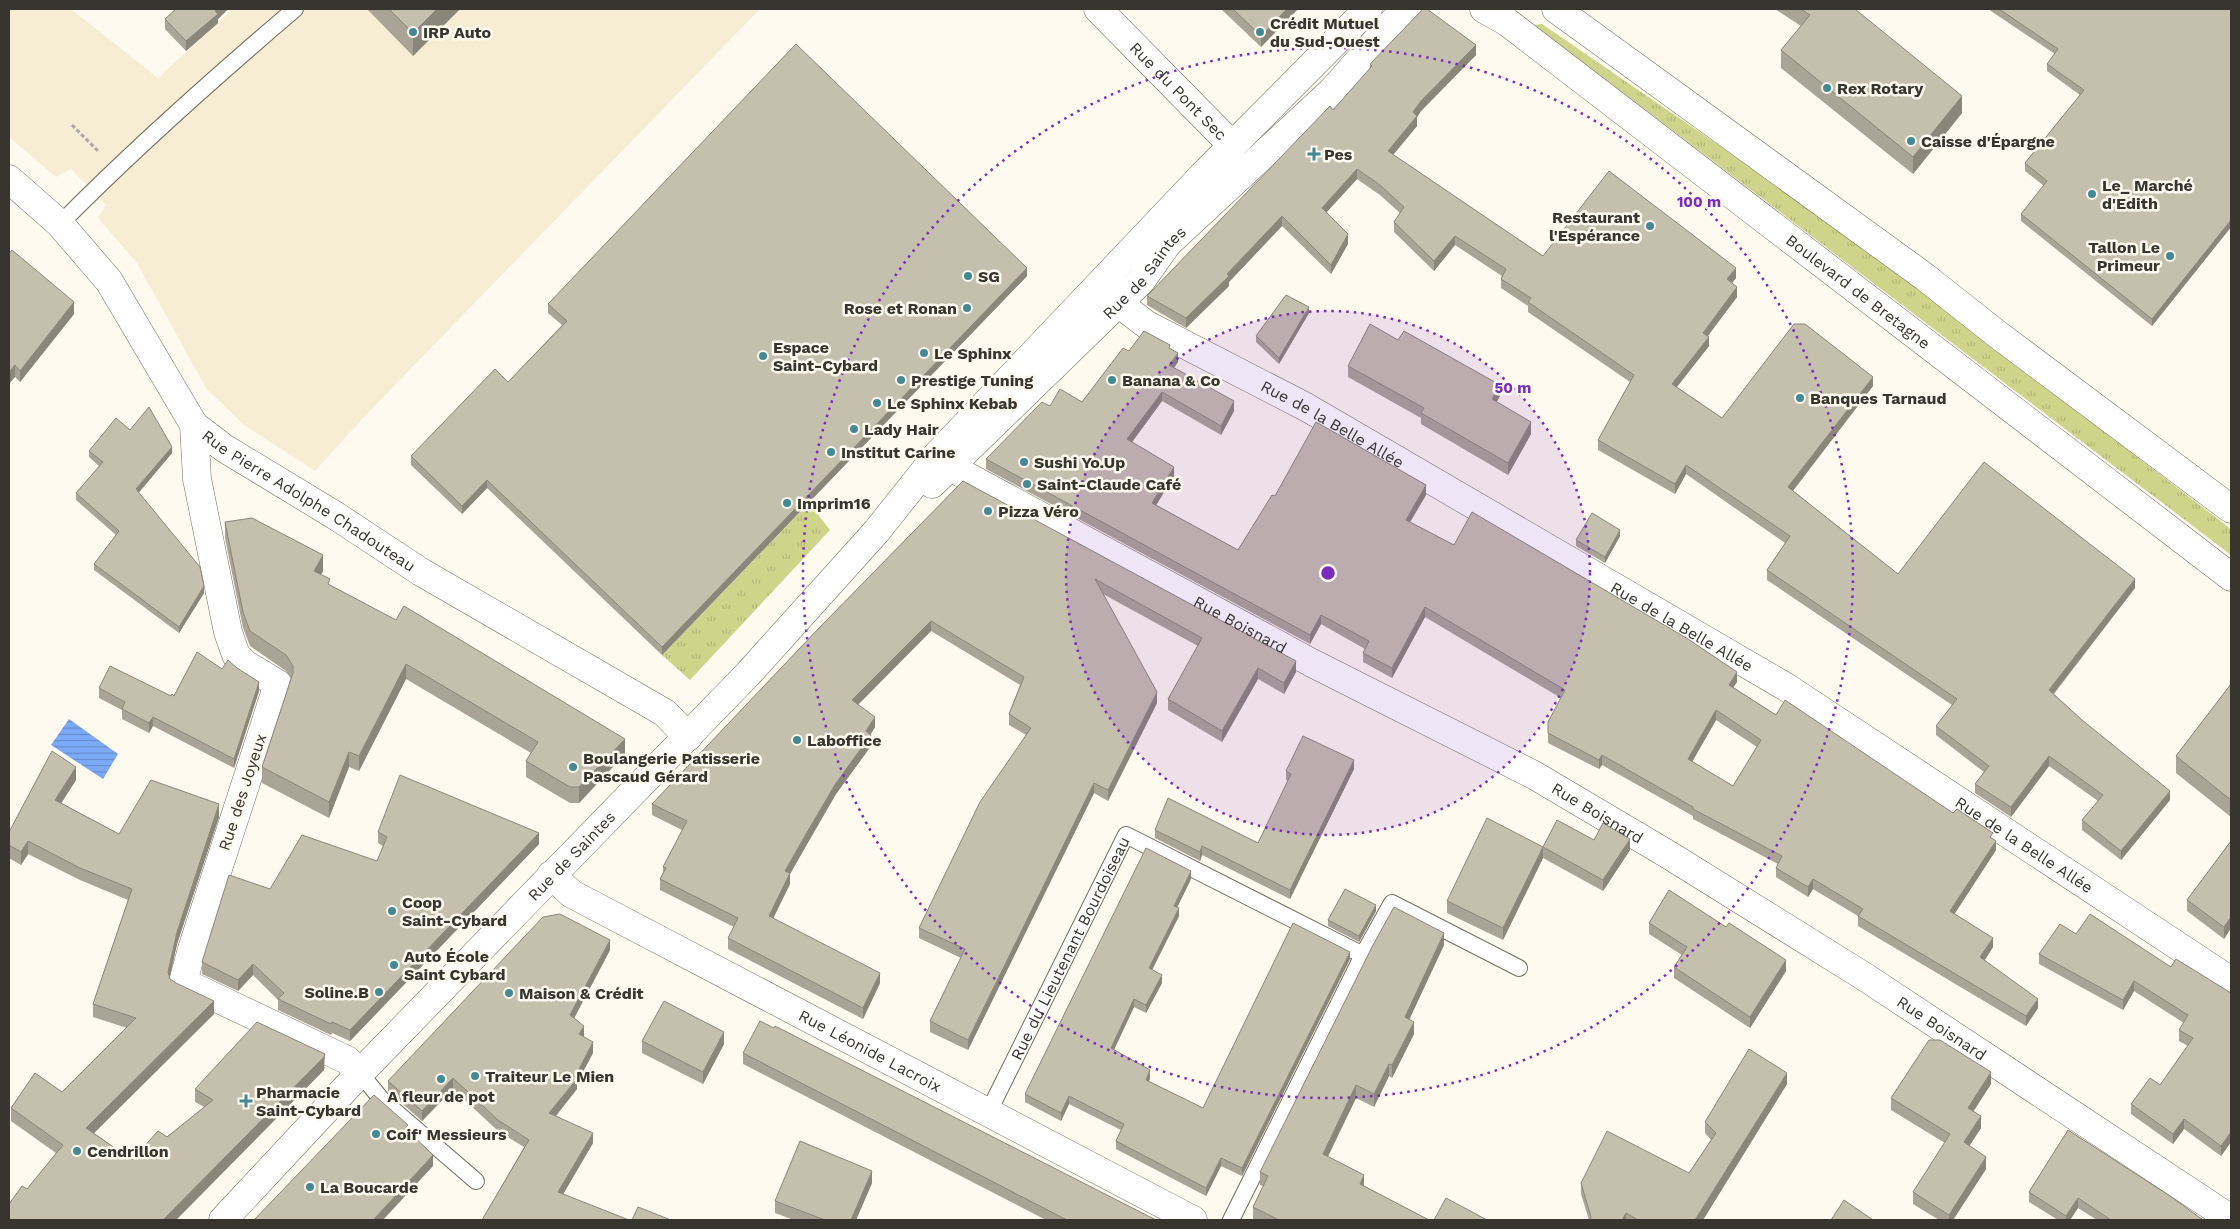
<svg xmlns="http://www.w3.org/2000/svg" width="2240" height="1229" viewBox="0 0 2240 1229" font-family="'Work Sans',sans-serif">
<style>
.built{fill:#f7edd5}
.grass{fill:url(#grass-tufts)}
.water{fill:url(#water-rules)}
.lines{fill:none;stroke-linecap:round;stroke-linejoin:round}
.service-casing{stroke:#756f60;stroke-width:18}
.minor-casing{stroke:#756f60;stroke-width:29}
.secondary-casing{stroke:#756f60;stroke-width:29}
.path{stroke:#aaa79e;stroke-width:3;stroke-dasharray:4 2.5;stroke-linecap:butt}
.service{stroke:#fff;stroke-width:16}
.minor{stroke:#fff;stroke-width:28}
.secondary{stroke:#fff;stroke-width:28}
.wall{fill:#a9a496;fill-rule:evenodd}
.shaded-wall{fill:#8a867a}
.building{fill:#c5bfae;stroke:#8a867a;fill-rule:evenodd}
.ring{fill:none;stroke:#7b2cbf;stroke-width:2.5;stroke-dasharray:2.5 5}
.poi-dot{fill:#438994;stroke:#fefaf0;stroke-width:2}
.labels{text-anchor:middle;stroke-width:5;stroke-linejoin:round;paint-order:stroke}
.poi-label{font-size:16px;font-weight:bold;fill:#37352e;stroke:#fefaf0;text-anchor:start}
.street-label{font-size:16px;fill:#37352e;stroke:#fefaf0}
.centre{fill:#7b2cbf;stroke:#fefaf0;stroke-width:2.5}
.ring-label{font-size:15px;text-anchor:middle;font-weight:bold;fill:#7b2cbf;stroke:#fefaf0;stroke-width:5;stroke-linejoin:round;paint-order:stroke}
</style>
<defs>
<pattern id="grass-tufts" width="24" height="20" patternUnits="userSpaceOnUse" patternTransform="scale(1.25)"><rect width="24" height="20" fill="#cfd48b"/><path d="M3 7l-1-3M5 7V3M7 7l1-3M15 17l-1-3M17 17v-4M19 17l1-3" fill="none" stroke="#b2b778"/></pattern>
<pattern id="water-rules" width="6" height="5" patternUnits="userSpaceOnUse" patternTransform="scale(1.25)"><rect width="6" height="5" fill="#7caafa"/><path d="M0 2.5h6" fill="none" stroke="#668bcb"/></pattern>
</defs>
<rect width="100%" height="100%" fill="#fefaf0"/>
<polygon class="built" points="9,9 71,9 158,78 233,9 760,9 363,418 315,471 244,425 206,388 137,263 98,218 106,205 71,169 56,177 9,137"/>
<g class="grass">
<polygon points="1542,24 1832,223 2231,529 2231,555 1534,25"/>
<polygon points="809,503 830,530 690,680 662,655"/>
</g>
<polygon class="water" points="69,719 118,754 103,779 51,745"/>
<g class="lines">
<defs>
<g id="service">
<path d="M60,224C135,148 214,78 295,9"/>
<polyline points="360,1073 382,1100 476,1181"/>
<path id="s1" d="M988,1113L1126,835L1363,955L1392,903L1519,968"/>
<polyline points="1231,1220 1363,955"/>
</g>
<g id="minor">
<path id="s2" d="M1098,9L1228,141L1233,170"/>
<path id="s3" d="M9,179L60,224L109,281L194,425L224,448L336,516L421,572L665,713L688,737"/>
<path id="s4" d="M1117,302L1147,325L1306,407L1786,687L2231,981"/>
<polyline points="194,425 197,479 228,632 236,655 245,664 278,684 192,949 183,982 347,1060 360,1073"/>
<path id="s5" d="M938,454L950,467L1312,663L1534,775L1669,855L1865,977L2231,1219"/>
<path id="s6" d="M551,875L572,894L1193,1220"/>
</g>
<g id="secondary">
<path id="s7" d="M1484,9L1507,22L2231,577"/>
<polyline points="1556,9 1925,277 1997,334 2231,509"/>
<path id="s8" d="M932,484L1141,281L1168,243L1332,91L1394,21L1410,9"/>
<path id="s9" d="M223,1220L360,1073L748,674L876,532L938,454L1206,172L1368,9"/>
</g>
</defs>
<use href="#service" class="service-casing"/>
<use href="#minor" class="minor-casing"/>
<use href="#secondary" class="secondary-casing"/>
<polyline class="path" points="72,125 98,151"/>
<use href="#service" class="service"/>
<use href="#minor" class="minor"/>
<use href="#secondary" class="secondary"/>
</g>
<g class="wall">
<polygon points="176,9 228,9 218,19 218,23 186,51 165,29 165,19"/>
<polygon points="367,9 460,9 413,56"/>
<polygon points="1221,9 1298,9 1261,47"/>
<polygon points="1775,9 1855,9 1962,113 1913,174 1781,68 1781,50 1801,26"/>
<polygon points="1988,9 2231,9 2231,227 2152,326 2021,221 2021,214 2044,186 2025,171 2025,163 2080,95 2047,71 2047,64 2055,54"/>
<polygon points="1476,55 1421,111 1417,117 1417,126 1393,155 1543,256 1736,278 1732,283 1737,297 1708,336 1709,346 1677,387 1722,418 1873,386 1793,491 1898,574 2135,588 2054,694 2082,720 2170,800 2121,860 2082,830 2082,820 2098,801 2049,766 2011,817 1975,793 1975,784 1984,772 1936,735 1936,726 1952,705 1767,580 1767,570 1785,543 1686,474 1675,494 1598,450 1598,440 1630,382 1528,312 1528,306 1501,288 1501,279 1502,276 1455,245 1434,271 1394,232 1394,222 1400,213 1380,195 1357,179 1327,212 1348,244 1331,274 1282,226 1229,282 1229,286 1186,328 1147,305 1147,296 1333,110 1370,69 1370,64"/>
<polygon points="9,254 74,314 20,382 15,377"/>
<polygon points="1027,276 662,655 487,488 462,514 411,465 411,456 508,382 562,325 548,313 548,304"/>
<polygon points="1309,313 1279,364 1256,342 1256,336"/>
<polygon points="1398,340 1500,396 1496,402 1531,434 1508,475 1421,424 1421,418 1348,377 1348,366"/>
<path d="M1170,349L1178,362L1174,368L1234,411L1221,435L1162,401L1132,442L1174,476L1156,505L1238,550L1275,496L1426,495L1410,522L1454,545L1737,682L1733,687L1776,715L1953,813L1993,839L1996,850L1954,914L1993,947L1985,960L2038,1008L2026,1026L1858,926V916L1813,889L1808,897L1776,877V868L1778,864L1693,819V816L1602,765L1599,769L1548,743V722L1561,698L1425,617L1392,678L1363,662V653L1365,649L1321,624L1310,644L986,469V459L1050,406L1082,402L1129,351ZM1716,720L1757,747L1733,786L1692,762Z"/>
<polygon points="130,430 172,453 138,493 204,593 179,633 94,570 94,564 116,535 76,500 76,493 99,466 89,457 89,451"/>
<polygon points="963,481 1296,672 1284,694 1258,679 1222,742 1168,710 1168,699 1198,646 1103,594 1157,703 1108,801 1094,793 968,1050 930,1032 930,1021 961,958 919,938 919,928 1026,735 1009,725 1009,714 1020,685 931,631 858,704 875,727 870,735 871,746 836,794 806,845 790,874 790,884 773,918 880,983 863,1019 728,949 728,938 734,927 660,890 660,879 663,873 663,867 682,830 652,815 652,804"/>
<polygon points="225,522 323,571 321,575 330,586 625,754 579,803 570,803 526,777 526,761 531,753 406,679 359,771 349,767 329,818 262,783 262,767 291,678 286,671 250,646 243,628 225,538"/>
<polygon points="1620,536 1605,563 1576,546 1576,540"/>
<polygon points="222,669 259,691 234,768 153,726 149,733 122,719 122,710 99,698 99,688 171,696 174,696"/>
<polygon points="2231,684 2231,817 2176,773 2176,756"/>
<polygon points="1354,769 1290,899 1202,855 1200,861 1155,838 1155,830 1258,843 1288,781 1286,780 1286,771"/>
<polygon points="76,780 61,803 119,834 219,817 177,944 170,976 170,979 214,1014 94,1133 132,1160 167,1137 204,1107 195,1102 195,1089 325,1067 324,1070 176,1220 27,1189 56,1153 11,1121 11,1108 62,1092 127,1028 93,1017 93,1004 128,900 80,880 28,854 21,865 9,858 9,832"/>
<polygon points="378,832 539,844 350,1041 332,1033 331,1035 278,1010 278,1000 253,975 238,991 202,974 202,962 270,889 377,861 383,846 378,843"/>
<polygon points="1594,840 1630,850 1603,891 1543,858 1503,940 1447,913 1447,901 1543,847"/>
<polygon points="2231,841 2231,928 2224,939 2187,911 2187,900"/>
<polygon points="1191,879 1177,907 1179,916 1152,970 1162,983 1146,1013 1134,1007 1114,1050 1150,1078 1149,1082 1203,1108 1350,959 1242,1176 1221,1166 1206,1196 1116,1149 1116,1141 1121,1130 1069,1104 1061,1121 1025,1102 1025,1094"/>
<polygon points="1376,911 1359,942 1328,926 1328,920"/>
<polygon points="1649,923 1786,971 1750,1028 1674,978 1674,967 1682,955 1649,934"/>
<polygon points="2076,934 2171,967 2231,993 2231,1142 2221,1156 2184,1129 2173,1144 2131,1114 2131,1104 2160,1085 2188,1046 2179,1041 2179,1030 2184,1023 2134,991 2123,1010 2039,964 2039,954"/>
<polygon points="1444,945 1409,1019 1414,1034 1392,1078 1389,1076 1374,1107 1356,1098 1328,1157 1364,1186 1429,1220 1255,1220 1253,1219 1253,1207 1263,1186 1260,1185 1260,1172"/>
<polygon points="610,950 574,1018 583,1037 593,1053 577,1083 577,1089 556,1116 593,1143 563,1194 482,1220 524,1147 498,1131 453,1089 422,1121 388,1091 388,1081"/>
<polygon points="642,1041 724,1044 703,1084 642,1053"/>
<polygon points="743,1053 1156,1220 1046,1220 743,1064"/>
<polygon points="1787,1084 1703,1220 1589,1220 1581,1194 1581,1183 1689,1173 1711,1140 1705,1133 1705,1122"/>
<polygon points="1991,1084 1973,1111 1981,1128 1969,1146 1986,1169 1953,1220 1939,1220 1913,1204 1913,1192 1945,1143 1891,1110 1891,1098"/>
<polygon points="2068,1130 2203,1220 2097,1220 2078,1208 2070,1220 2058,1220 2029,1202 2029,1192"/>
<polygon points="872,1183 856,1220 794,1220 775,1213 775,1201"/>
</g>
<g class="shaded-wall">
<polygon points="218,9 228,9 218,19 218,23 186,51 186,41"/>
<polygon points="437,9 460,9 413,56 413,33"/>
<polygon points="1287,9 1298,9 1261,47 1261,36"/>
<polygon points="1476,45 1476,55 1421,111 1417,117 1417,126 1388,161 1388,151 1413,112 1421,101"/>
<polygon points="1962,96 1962,113 1913,174 1913,157"/>
<polygon points="1357,169 1357,179 1322,217 1322,208"/>
<polygon points="1282,216 1282,226 1229,282 1229,286 1186,328 1186,318"/>
<polygon points="2231,220 2231,227 2152,326 2152,319"/>
<polygon points="1348,234 1348,244 1331,274 1331,265"/>
<polygon points="1455,236 1455,245 1434,271 1434,261"/>
<polygon points="1027,268 1027,276 662,655 662,647"/>
<polygon points="1736,268 1736,278 1727,289 1727,279"/>
<polygon points="1737,287 1737,297 1703,342 1703,333"/>
<polygon points="74,302 74,314 20,382 20,371"/>
<polygon points="1309,307 1309,313 1279,364 1279,358"/>
<polygon points="1709,337 1709,346 1672,393 1672,384"/>
<polygon points="1178,353 1178,362 1169,374 1169,365"/>
<polygon points="15,365 15,377 9,384 9,372"/>
<polygon points="1873,377 1873,386 1788,497 1788,487"/>
<polygon points="1500,385 1500,396 1492,411 1492,399"/>
<polygon points="1162,392 1162,401 1127,449 1127,439"/>
<polygon points="1234,401 1234,411 1221,435 1221,426"/>
<polygon points="1531,422 1531,434 1508,475 1508,463"/>
<polygon points="172,447 172,453 136,496 136,489"/>
<polygon points="1686,465 1686,474 1675,494 1675,484"/>
<polygon points="1174,467 1174,476 1152,512 1152,503"/>
<polygon points="487,480 487,488 462,514 462,506"/>
<polygon points="1426,485 1426,495 1406,529 1406,520"/>
<polygon points="1620,530 1620,536 1605,563 1605,557"/>
<polygon points="323,555 323,571 314,587 314,571"/>
<polygon points="2135,579 2135,588 2049,699 2049,690"/>
<polygon points="204,586 204,593 179,633 179,627"/>
<polygon points="1425,607 1425,617 1392,678 1392,668"/>
<polygon points="1321,615 1321,624 1310,644 1310,635"/>
<polygon points="931,621 931,631 852,711 852,700"/>
<polygon points="1296,661 1296,672 1284,694 1284,683"/>
<polygon points="406,664 406,679 359,771 359,756"/>
<polygon points="1258,668 1258,679 1222,742 1222,731"/>
<polygon points="1737,672 1737,682 1729,694 1729,685"/>
<polygon points="259,682 259,691 234,768 234,759"/>
<polygon points="1157,692 1157,703 1108,801 1108,790"/>
<polygon points="1716,710 1716,720 1688,769 1688,759"/>
<polygon points="153,717 153,726 149,733 149,723"/>
<polygon points="875,717 875,727 866,742 866,731"/>
<polygon points="871,735 871,746 836,794 790,874 790,884 769,927 769,916 785,871 836,783"/>
<polygon points="625,739 625,754 579,803 579,787"/>
<polygon points="349,752 349,767 329,818 329,802"/>
<polygon points="1602,755 1602,765 1599,769 1599,760"/>
<polygon points="2049,756 2049,766 2011,817 2011,807"/>
<polygon points="1354,760 1354,769 1290,899 1290,890"/>
<polygon points="76,767 76,780 55,813 55,800"/>
<polygon points="1094,783 1094,793 968,1050 968,1040"/>
<polygon points="2170,791 2170,800 2121,860 2121,851"/>
<polygon points="219,804 219,817 177,944 168,985 168,972 177,932"/>
<polygon points="539,833 539,844 350,1041 350,1030"/>
<polygon points="1630,839 1630,850 1603,891 1603,880"/>
<polygon points="28,841 28,854 21,865 21,852"/>
<polygon points="1996,841 1996,850 1950,921 1950,911"/>
<polygon points="1202,846 1202,855 1200,861 1200,852"/>
<polygon points="1543,847 1543,858 1503,940 1503,928"/>
<polygon points="1191,871 1191,879 1174,914 1174,906"/>
<polygon points="1813,879 1813,889 1808,897 1808,887"/>
<polygon points="1376,905 1376,911 1359,942 1359,936"/>
<polygon points="1179,908 1179,916 1149,976 1149,968"/>
<polygon points="2231,917 2231,928 2224,939 2224,927"/>
<polygon points="1444,933 1444,945 1405,1029 1405,1017"/>
<polygon points="1993,938 1993,947 1980,967 1980,957"/>
<polygon points="610,940 610,950 570,1026 570,1015"/>
<polygon points="1350,952 1350,959 1242,1176 1242,1168"/>
<polygon points="1786,960 1786,971 1750,1028 1750,1017"/>
<polygon points="253,964 253,975 238,991 238,980"/>
<polygon points="880,973 880,983 863,1019 863,1008"/>
<polygon points="1162,975 1162,983 1146,1013 1146,1005"/>
<polygon points="2134,981 2134,991 2123,1010 2123,1000"/>
<polygon points="1134,999 1134,1007 1111,1056 1111,1048"/>
<polygon points="2038,999 2038,1008 2026,1026 2026,1016"/>
<polygon points="214,1001 214,1014 86,1141 86,1128"/>
<polygon points="1414,1022 1414,1034 1392,1078 1392,1065"/>
<polygon points="584,1026 584,1037 579,1034"/>
<polygon points="724,1032 724,1044 703,1084 703,1072"/>
<polygon points="593,1042 593,1053 577,1083 577,1089 549,1124 549,1113 575,1077"/>
<polygon points="325,1054 324,1070 176,1220 163,1220"/>
<polygon points="1389,1064 1389,1076 1374,1107 1374,1094"/>
<polygon points="1150,1070 1150,1078 1146,1088 1146,1080"/>
<polygon points="1991,1072 1991,1084 1968,1120 1968,1108"/>
<polygon points="1787,1073 1787,1084 1703,1220 1695,1220"/>
<polygon points="453,1078 453,1089 422,1121 422,1111"/>
<polygon points="1356,1085 1356,1098 1323,1166 1323,1154"/>
<polygon points="1069,1096 1069,1104 1061,1121 1061,1113"/>
<polygon points="1981,1116 1981,1128 1964,1154 1964,1142"/>
<polygon points="2184,1119 2184,1129 2173,1144 2173,1134"/>
<polygon points="2231,1132 2231,1142 2221,1156 2221,1146"/>
<polygon points="593,1133 593,1143 558,1203 558,1192"/>
<polygon points="433,1155 433,1166 383,1220 374,1220 374,1219"/>
<polygon points="1986,1157 1986,1169 1953,1220 1949,1220 1949,1215"/>
<polygon points="1221,1158 1221,1166 1206,1196 1206,1188"/>
<polygon points="872,1171 872,1183 856,1220 851,1220"/>
<polygon points="1364,1175 1364,1188 1360,1184"/>
<polygon points="2078,1198 2078,1208 2070,1220 2066,1220 2066,1216"/>
<polygon points="1626,1213 1626,1220 1622,1220"/>
</g>
<g class="building">
<polygon points="176,9 218,9 215,11 218,14 186,41 165,19"/>
<polygon points="389,9 437,9 413,33"/>
<polygon points="1233,9 1287,9 1261,36"/>
<polygon points="1423,9 1427,9 1476,45 1421,101 1413,112 1417,116 1388,151 1543,256 1609,171 1736,268 1727,279 1737,287 1703,333 1709,337 1672,384 1722,418 1794,324 1805,324 1873,377 1788,487 1898,574 1984,462 2135,579 2049,690 2082,720 2170,791 2121,851 2082,820 2103,795 2049,756 2011,807 1975,784 1989,766 1936,726 1957,699 1767,570 1790,536 1686,465 1675,484 1598,440 1634,375 1528,302 1531,298 1501,279 1506,269 1455,236 1434,261 1394,222 1404,207 1380,185 1357,169 1322,208 1348,234 1331,265 1282,216 1227,274 1229,276 1186,318 1147,296 1330,106 1333,110 1372,66 1370,64"/>
<polygon points="1801,9 1855,9 1962,96 1913,157 1781,50 1810,15"/>
<polygon points="1999,9 2231,9 2231,220 2152,319 2021,214 2047,181 2025,163 2084,90 2047,64 2058,49"/>
<polygon points="796,44 1027,268 662,647 487,480 462,506 411,456 495,369 508,382 567,321 548,304"/>
<polygon points="12,250 74,302 20,371 15,365 9,372 9,254"/>
<polygon points="1286,295 1309,307 1279,358 1256,336"/>
<polygon points="1370,324 1398,340 1404,331 1500,385 1492,399 1531,422 1508,463 1421,413 1424,408 1348,366"/>
<path d="M1144,331L1170,345L1169,348L1178,353L1169,365L1234,401L1221,426L1162,392L1127,439L1174,467L1152,503L1238,550L1272,495L1275,496L1316,422L1339,435L1426,485L1406,520L1454,545L1472,512L1688,639L1737,672L1729,685L1776,715L1785,700L1953,813L1957,809L1993,833L1990,837L1996,841L1950,911L1993,938L1980,957L2038,999L2026,1016L1858,916L1863,909L1813,879L1808,887L1776,868L1782,856L1693,809V807L1602,755L1599,760L1548,733V722L1565,690L1425,607L1392,668L1363,653L1369,641L1321,615L1310,635L986,459L1042,402L1050,406L1060,389L1082,402L1123,348L1129,351ZM1716,710L1761,740L1733,786L1688,759Z"/>
<polygon points="149,407 172,447 136,489 200,567 204,586 179,627 94,564 119,531 76,493 103,462 89,451 116,418 130,430"/>
<polygon points="963,481 1296,661 1284,683 1258,668 1222,731 1168,699 1202,638 1095,579 1157,692 1108,790 1094,783 968,1040 930,1021 965,949 919,928 980,802 1031,728 1009,714 1024,677 931,621 852,700 875,717 866,731 871,735 836,783 806,834 785,871 790,873 769,916 880,973 863,1008 728,938 738,918 660,879 666,868 663,867 687,821 652,804 820,627"/>
<polygon points="1592,513 1620,530 1605,557 1576,540"/>
<polygon points="252,518 323,555 314,571 330,579 328,584 396,620 404,606 625,739 579,787 570,787 526,761 538,742 406,664 359,756 349,752 329,802 262,767 293,673 293,666 286,655 250,631 243,612 225,522"/>
<polygon points="197,652 222,669 228,660 237,668 259,682 234,759 153,717 149,723 122,709 125,702 99,688 110,666 171,696 172,694 174,696"/>
<polygon points="2231,684 2231,800 2176,756"/>
<polygon points="1303,736 1354,760 1290,890 1202,846 1200,852 1155,830 1168,798 1258,843 1291,774 1286,771"/>
<polygon points="52,751 76,767 55,800 119,834 151,780 219,804 177,932 168,972 170,979 176,983 214,1001 86,1128 132,1160 158,1131 167,1137 213,1100 195,1089 257,1022 325,1054 324,1057 163,1220 9,1220 9,1204 22,1186 27,1189 63,1145 11,1108 35,1073 62,1092 136,1018 93,1004 132,889 80,868 28,841 21,852 9,845 9,832"/>
<polygon points="400,775 539,833 350,1030 332,1022 331,1024 278,999 284,993 253,964 238,980 202,962 229,875 270,889 302,835 377,861 387,837 378,832"/>
<polygon points="1487,818 1543,847 1503,928 1447,901"/>
<polygon points="1557,820 1594,840 1603,823 1630,839 1603,880 1543,847"/>
<polygon points="2231,841 2231,917 2224,927 2187,900"/>
<polygon points="1146,848 1191,871 1174,906 1179,908 1149,968 1162,975 1146,1005 1134,999 1111,1048 1150,1070 1146,1080 1203,1108 1293,923 1350,952 1242,1168 1221,1158 1206,1188 1116,1141 1124,1124 1069,1096 1061,1113 1025,1094"/>
<polygon points="1345,889 1376,905 1359,936 1328,920"/>
<polygon points="1669,890 1726,927 1729,923 1786,960 1750,1017 1674,967 1687,947 1649,923"/>
<polygon points="1394,907 1444,933 1405,1017 1414,1022 1392,1065 1389,1064 1374,1094 1356,1085 1323,1154 1364,1175 1360,1184 1429,1220 1279,1220 1253,1207 1268,1176 1260,1172 1372,947"/>
<polygon points="560,914 610,940 570,1015 584,1026 579,1034 593,1042 575,1077 577,1079 549,1113 593,1133 558,1192 629,1220 482,1220 529,1140 498,1120 453,1078 422,1111 388,1081 543,917"/>
<polygon points="2090,914 2171,967 2176,959 2231,993 2231,1132 2221,1146 2184,1119 2173,1134 2131,1104 2150,1078 2160,1085 2193,1038 2179,1030 2188,1015 2134,981 2123,1000 2039,954 2060,924 2076,934"/>
<polygon points="664,1001 724,1032 703,1072 642,1041"/>
<polygon points="760,1021 774,1028 775,1026 944,1112 1156,1220 1067,1220 743,1053"/>
<polygon points="1929,1040 1940,1040 1991,1072 1968,1108 1981,1116 1964,1142 1986,1157 1949,1215 1913,1192 1950,1134 1891,1098"/>
<polygon points="1749,1049 1787,1073 1695,1220 1638,1220 1626,1213 1622,1220 1590,1220 1591,1217 1581,1183 1607,1131 1689,1173 1716,1133 1705,1122"/>
<polygon points="374,1095 408,1125 405,1128 433,1155 374,1219 377,1220 254,1220"/>
<polygon points="2068,1130 2170,1196 2203,1220 2111,1220 2078,1198 2066,1216 2029,1192"/>
<polygon points="800,1141 872,1171 851,1220 825,1220 775,1201"/>
<polygon points="1446,1198 1487,1220 1434,1220"/>
<polygon points="1844,1200 1873,1220 1831,1220"/>
<polygon points="638,1207 671,1220 632,1220"/>
</g>
<circle cx="1328" cy="573" r="262" fill="#7b2cbf" fill-opacity=".12"/>
<g class="ring">
<circle cx="1328" cy="573" r="262"/>
<circle cx="1328" cy="573" r="525"/>
</g>
<g class="poi-dot">
<circle cx="413" cy="32" r="5"/>
<circle cx="1260" cy="32" r="5"/>
<circle cx="1827" cy="88" r="5"/>
<circle cx="1911" cy="141" r="5"/>
<path d="M1311.5 146.5h5v5h5v5h-5v5h-5v-5h-5v-5h5z"/>
<circle cx="2092" cy="194" r="5"/>
<circle cx="1650" cy="226" r="5"/>
<circle cx="2170" cy="256" r="5"/>
<circle cx="968" cy="276" r="5"/>
<circle cx="967" cy="308" r="5"/>
<circle cx="924" cy="353" r="5"/>
<circle cx="763" cy="356" r="5"/>
<circle cx="901" cy="380" r="5"/>
<circle cx="1112" cy="380" r="5"/>
<circle cx="1800" cy="398" r="5"/>
<circle cx="877" cy="403" r="5"/>
<circle cx="854" cy="429" r="5"/>
<circle cx="831" cy="452" r="5"/>
<circle cx="1024" cy="462" r="5"/>
<circle cx="1027" cy="484" r="5"/>
<circle cx="787" cy="503" r="5"/>
<circle cx="988" cy="511" r="5"/>
<circle cx="797" cy="740" r="5"/>
<circle cx="573" cy="767" r="5"/>
<circle cx="392" cy="911" r="5"/>
<circle cx="394" cy="965" r="5"/>
<circle cx="379" cy="992" r="5"/>
<circle cx="509" cy="993" r="5"/>
<circle cx="475" cy="1076" r="5"/>
<circle cx="441" cy="1079" r="5"/>
<path d="M243.5 1093.5h5v5h5v5h-5v5h-5v-5h-5v-5h5z"/>
<circle cx="376" cy="1134" r="5"/>
<circle cx="77" cy="1151" r="5"/>
<circle cx="310" cy="1187" r="5"/>
</g>
<g class="labels">
<g class="poi-label">
<text x="1270" y="29">Crédit Mutuel<tspan x="1270" dy="18">du Sud-Ouest</tspan></text>
<text x="423" y="38">IRP Auto</text>
<text x="1837" y="94">Rex Rotary</text>
<text x="1921" y="147">Caisse d'Épargne</text>
<text x="1324" y="160">Pes</text>
<text x="2102" y="191">Le_ Marché<tspan x="2102" dy="18">d'Edith</tspan></text>
<text x="1640" y="223" text-anchor="end">Restaurant<tspan x="1640" dy="18">l'Espérance</tspan></text>
<text x="2160" y="253" text-anchor="end">Tallon Le<tspan x="2160" dy="18">Primeur</tspan></text>
<text x="978" y="282">SG</text>
<text x="957" y="314" text-anchor="end">Rose et Ronan</text>
<text x="773" y="353">Espace<tspan x="773" dy="18">Saint-Cybard</tspan></text>
<text x="934" y="359">Le Sphinx</text>
<text x="911" y="386">Prestige Tuning</text>
<text x="1122" y="386">Banana &amp; Co</text>
<text x="1810" y="404">Banques Tarnaud</text>
<text x="887" y="409">Le Sphinx Kebab</text>
<text x="864" y="435">Lady Hair</text>
<text x="841" y="458">Institut Carine</text>
<text x="1034" y="468">Sushi Yo.Up</text>
<text x="1037" y="490">Saint-Claude Café</text>
<text x="797" y="509">Imprim16</text>
<text x="998" y="517">Pizza Véro</text>
<text x="807" y="746">Laboffice</text>
<text x="583" y="764">Boulangerie Patisserie<tspan x="583" dy="18">Pascaud Gérard</tspan></text>
<text x="402" y="908">Coop<tspan x="402" dy="18">Saint-Cybard</tspan></text>
<text x="404" y="962">Auto École<tspan x="404" dy="18">Saint Cybard</tspan></text>
<text x="369" y="998" text-anchor="end">Soline.B</text>
<text x="519" y="999">Maison &amp; Crédit</text>
<text x="485" y="1082">Traiteur Le Mien</text>
<text x="256" y="1098">Pharmacie<tspan x="256" dy="18">Saint-Cybard</tspan></text>
<text x="441" y="1102" text-anchor="middle">A fleur de pot</text>
<text x="386" y="1140">Coif' Messieurs</text>
<text x="87" y="1157">Cendrillon</text>
<text x="320" y="1193">La Boucarde</text>
</g>
<g class="street-label">
<text dy="6" stroke="none"><textPath href="#s2" startOffset="115">Rue du Pont Sec</textPath></text>
<text dy="6" stroke="none"><textPath href="#s8" startOffset="300">Rue de Saintes</textPath></text>
<text dy="6" stroke="none"><textPath href="#s7" startOffset="469">Boulevard de Bretagne</textPath></text>
<text dy="6" stroke="none"><textPath href="#s4" startOffset="248">Rue de la Belle Allée</textPath></text>
<text dy="6" stroke="none"><textPath href="#s3" startOffset="448">Rue Pierre Adolphe Chadouteau</textPath></text>
<text dy="6" stroke="none"><textPath href="#s5" startOffset="348">Rue Boisnard</textPath></text>
<text dy="6" stroke="none"><textPath href="#s4" startOffset="652">Rue de la Belle Allée</textPath></text>
<text transform="translate(242 792) rotate(-72)" y="6">Rue des Joyeux</text>
<text dy="6" stroke="none"><textPath href="#s5" startOffset="752">Rue Boisnard</textPath></text>
<text dy="6" stroke="none"><textPath href="#s4" startOffset="1058">Rue de la Belle Allée</textPath></text>
<text dy="6" stroke="none"><textPath href="#s9" startOffset="504">Rue de Saintes</textPath></text>
<text dy="6" stroke="none"><textPath href="#s1" startOffset="184">Rue du Lieutenant Bourdoiseau</textPath></text>
<text dy="6" stroke="none"><textPath href="#s5" startOffset="1158">Rue Boisnard</textPath></text>
<text dy="6" stroke="none"><textPath href="#s6" startOffset="365">Rue Léonide Lacroix</textPath></text>
</g>
</g>
<circle cx="1328" cy="573" r="8" class="centre"/>
<g class="ring-label">
<text x="1699" y="207">100 m</text>
<text x="1513" y="393">50 m</text>
</g>
<rect width="2240" height="1229" fill="none" stroke="#37352e" stroke-width="20"/>
</svg>
